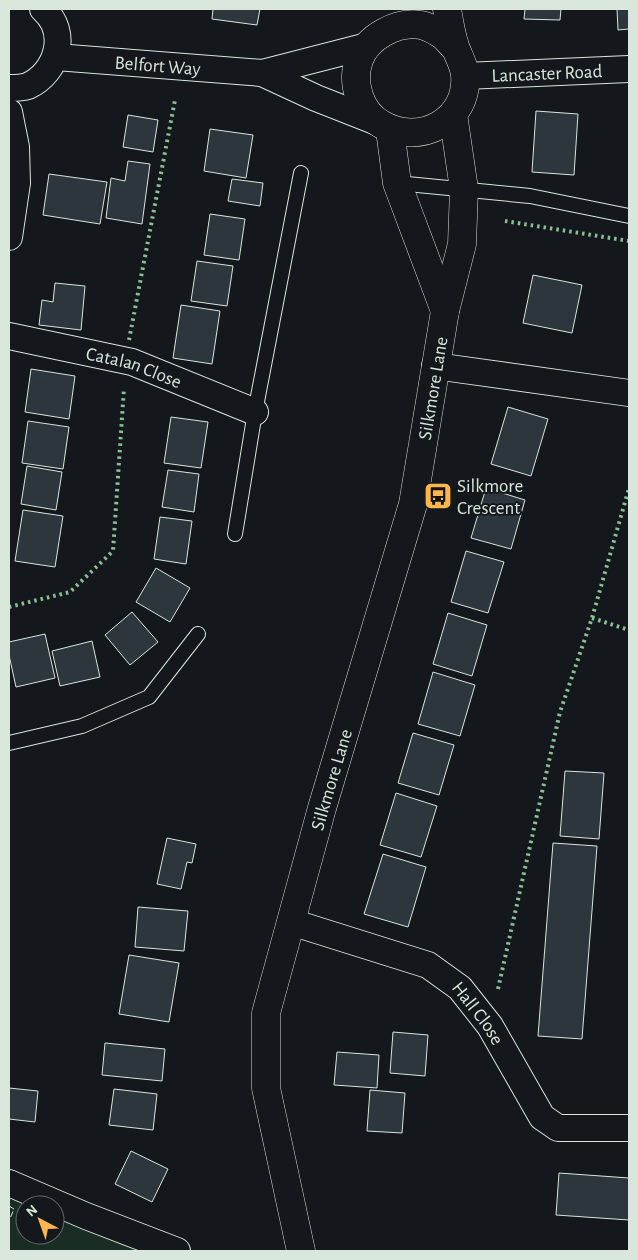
<svg xmlns="http://www.w3.org/2000/svg" width="638" height="1260" viewBox="0 0 638 1260" font-family="'Alegreya Sans',sans-serif">
<style>
.green{fill:#1a2d24;stroke:#939e99}
.building{fill:#2c363c;stroke:#d8e6dc}
.lines{fill:none;stroke-linecap:round;stroke-linejoin:round}
.lane-casing{stroke:#d8e6dc;stroke-width:16}
.street-casing{stroke:#d8e6dc;stroke-width:28}
.secondary-casing{stroke:#d8e6dc;stroke-width:29}
.lane{stroke:#14181c;stroke-width:14}
.street{stroke:#14181c;stroke-width:26}
.secondary{stroke:#14181c;stroke-width:28}
.hedge{stroke:#8ac095;stroke-width:4;stroke-dasharray:2.5 4;stroke-linecap:butt}
.fence{stroke:#d8e6dc;stroke-width:1;stroke-dasharray:6 2.5;stroke-linecap:butt}
.labels{text-anchor:middle;stroke-width:4;stroke-linejoin:round;paint-order:stroke}
.street-label{font-size:19px;fill:#d8e6dc;stroke:#14181c}
.poi-label{font-size:19px;fill:#d8e6dc;stroke:#14181c;text-anchor:start}
</style>
<rect width="100%" height="100%" fill="#14181c"/>
<polygon class="green" points="9,1194 35,1205 25,1205 25,1235 55,1235 55,1213 148,1251 9,1251"/>
<g class="building">
<polygon points="213,9 260,9 257,25 212,19"/>
<polygon points="525,9 561,9 560,20 524,19"/>
<polygon points="617,9 629,9 629,29 618,30"/>
<polygon points="536,111 578,114 574,175 532,172"/>
<polygon points="128,115 158,120 153,152 123,147"/>
<polygon points="210,129 253,135 246,178 204,171"/>
<polygon points="128,161 150,164 142,224 106,218 111,178 125,181"/>
<polygon points="49,174 107,182 100,224 43,215"/>
<polygon points="232,179 263,183 260,206 228,201"/>
<polygon points="210,214 245,219 239,260 204,255"/>
<polygon points="197,261 233,266 227,306 191,301"/>
<polygon points="533,275 582,285 572,333 523,323"/>
<polygon points="55,283 85,286 81,330 39,325 42,300 53,302"/>
<polygon points="181,305 220,311 212,364 173,358"/>
<polygon points="31,369 75,376 69,419 25,412"/>
<polygon points="508,407 548,419 531,476 491,464"/>
<polygon points="171,417 208,422 201,468 164,463"/>
<polygon points="28,421 69,427 63,469 22,463"/>
<polygon points="27,466 62,472 56,510 21,504"/>
<polygon points="168,470 199,474 194,512 162,507"/>
<polygon points="486,488 525,500 511,549 471,538"/>
<polygon points="23,510 63,516 55,567 15,561"/>
<polygon points="160,517 192,521 186,564 154,559"/>
<polygon points="466,551 504,562 488,613 451,602"/>
<polygon points="156,568 190,588 170,622 136,602"/>
<polygon points="132,612 158,642 130,665 105,635"/>
<polygon points="448,613 487,625 472,676 433,664"/>
<polygon points="45,634 55,678 16,687 9,655 9,642"/>
<polygon points="92,641 100,677 60,686 52,651"/>
<polygon points="433,672 475,685 460,736 418,724"/>
<polygon points="413,733 454,745 439,795 398,783"/>
<polygon points="565,771 604,773 599,839 560,836"/>
<polygon points="396,793 437,806 421,857 380,845"/>
<polygon points="167,838 196,844 192,863 187,862 181,889 157,884"/>
<polygon points="553,843 597,846 582,1039 538,1036"/>
<polygon points="383,854 426,867 408,927 364,914"/>
<polygon points="138,907 188,911 184,951 135,947"/>
<polygon points="129,955 179,963 169,1022 119,1014"/>
<polygon points="393,1032 428,1035 425,1076 390,1073"/>
<polygon points="105,1043 165,1049 162,1081 102,1075"/>
<polygon points="337,1052 379,1055 377,1088 334,1085"/>
<polygon points="9,1088 38,1091 35,1122 9,1119"/>
<polygon points="114,1089 157,1094 153,1130 109,1125"/>
<polygon points="370,1090 405,1093 402,1133 367,1131"/>
<polygon points="131,1151 168,1169 152,1202 115,1184"/>
<polygon points="559,1173 629,1178 629,1220 556,1215"/>
</g>
<g class="lines">
<defs>
<g id="lane">
<polyline points="397,183 530,196 629,216"/>
<polyline points="235,534 255,412 301,173"/>
<polyline points="9,743 82,726 149,697 198,634"/>
</g>
<g id="street">
<path id="s1" d="M56,57L262,73L367,46"/>
<polyline points="262,73 316,98 377,122"/>
<path id="s2" d="M465,76L629,69"/>
<path d="M9,88C15,88 22,88 28,86C58,72 69,32 43,9"/>
<polyline points="9,112 16,147 17,183 9,237"/>
<path id="s3" d="M9,336L132,362L255,412"/>
<polyline points="435,366 629,393"/>
<path id="s4" d="M291,922L428,965L460,988L490,1026L542,1117L558,1128H629"/>
<polyline points="9,1183 86,1216 177,1251"/>
</g>
<g id="secondary">
<path d="M447,9C449,21 451,34 455,46C458,56 464,64 465,75C469,121 419,147 381,124C360,112 351,83 359,60C367,37 397,21 421,25C426,26 434,30 439,33C445,36 450,43 455,48"/>
<polyline points="390,130 397,183 445,311"/>
<path id="s5" d="M301,1251L266,1088V1013L322,808L413,504L445,311L462,244L464,189L453,114"/>
</g>
</defs>
<use href="#lane" class="lane-casing"/>
<use href="#street" class="street-casing"/>
<use href="#secondary" class="secondary-casing"/>
<use href="#lane" class="lane"/>
<use href="#street" class="street"/>
<use href="#secondary" class="secondary"/>
<g class="hedge">
<polyline points="505,221 629,241"/>
<polyline points="129,340 175,100"/>
<polyline points="9,607 70,592 113,551 124,388"/>
<polyline points="592,618 629,630"/>
<polyline points="498,989 560,712 592,618 629,488"/>
</g>
<polyline class="fence" points="9,1206 14,1209 9,1221"/>
</g>
<defs>
<symbol id="bus-square" viewBox="-11 -11 22 22"><rect x="-9" y="-9" width="18" height="18" rx="4" fill="#ffb74d" stroke="#14181c"/><path d="M-5-6H5V4H4V6H2V4H-2V6H-4V4H-5ZM-3.5-4V0h7V-4ZM-3.5 1.2v1.5H-2V1.2ZM2 1.2v1.5H3.5V1.2Z" fill="#111"/></symbol>
</defs>
<g fill-rule="evenodd">
<use href="#bus-square" x="422" y="480" width="32" height="32"/>
</g>
<g class="labels">
<g class="street-label">
<text dy="7" stroke="none"><textPath href="#s1" startOffset="102">Belfort Way</textPath></text>
<text dy="7" stroke="none"><textPath href="#s2" startOffset="82">Lancaster Road</textPath></text>
<text dy="7" stroke="none"><textPath href="#s3" startOffset="129">Catalan Close</textPath></text>
<text dy="7" stroke="none"><textPath href="#s5" startOffset="889">Silkmore Lane</textPath></text>
<text dy="7" stroke="none"><textPath href="#s5" startOffset="484">Silkmore Lane</textPath></text>
<text dy="7" stroke="none"><textPath href="#s4" startOffset="214">Hall Close</textPath></text>
</g>
<g class="poi-label">
<text x="457" y="492">Silkmore<tspan x="457" dy="22">Crescent</tspan></text>
</g>
</g>
<rect width="638" height="1260" fill="none" stroke="#d8e6dc" stroke-width="20"/>
<g transform="translate(40 1220) rotate(319)"><circle r="24" fill="#14181c" stroke="#626a69"/>
<path d="M0-4L9 19L0 12L-9 19Z" fill="#ffb74d"/>
<text y="-8" font-size="14" font-weight="bold" text-anchor="middle" fill="#d8e6dc">N</text>
</g>
</svg>
